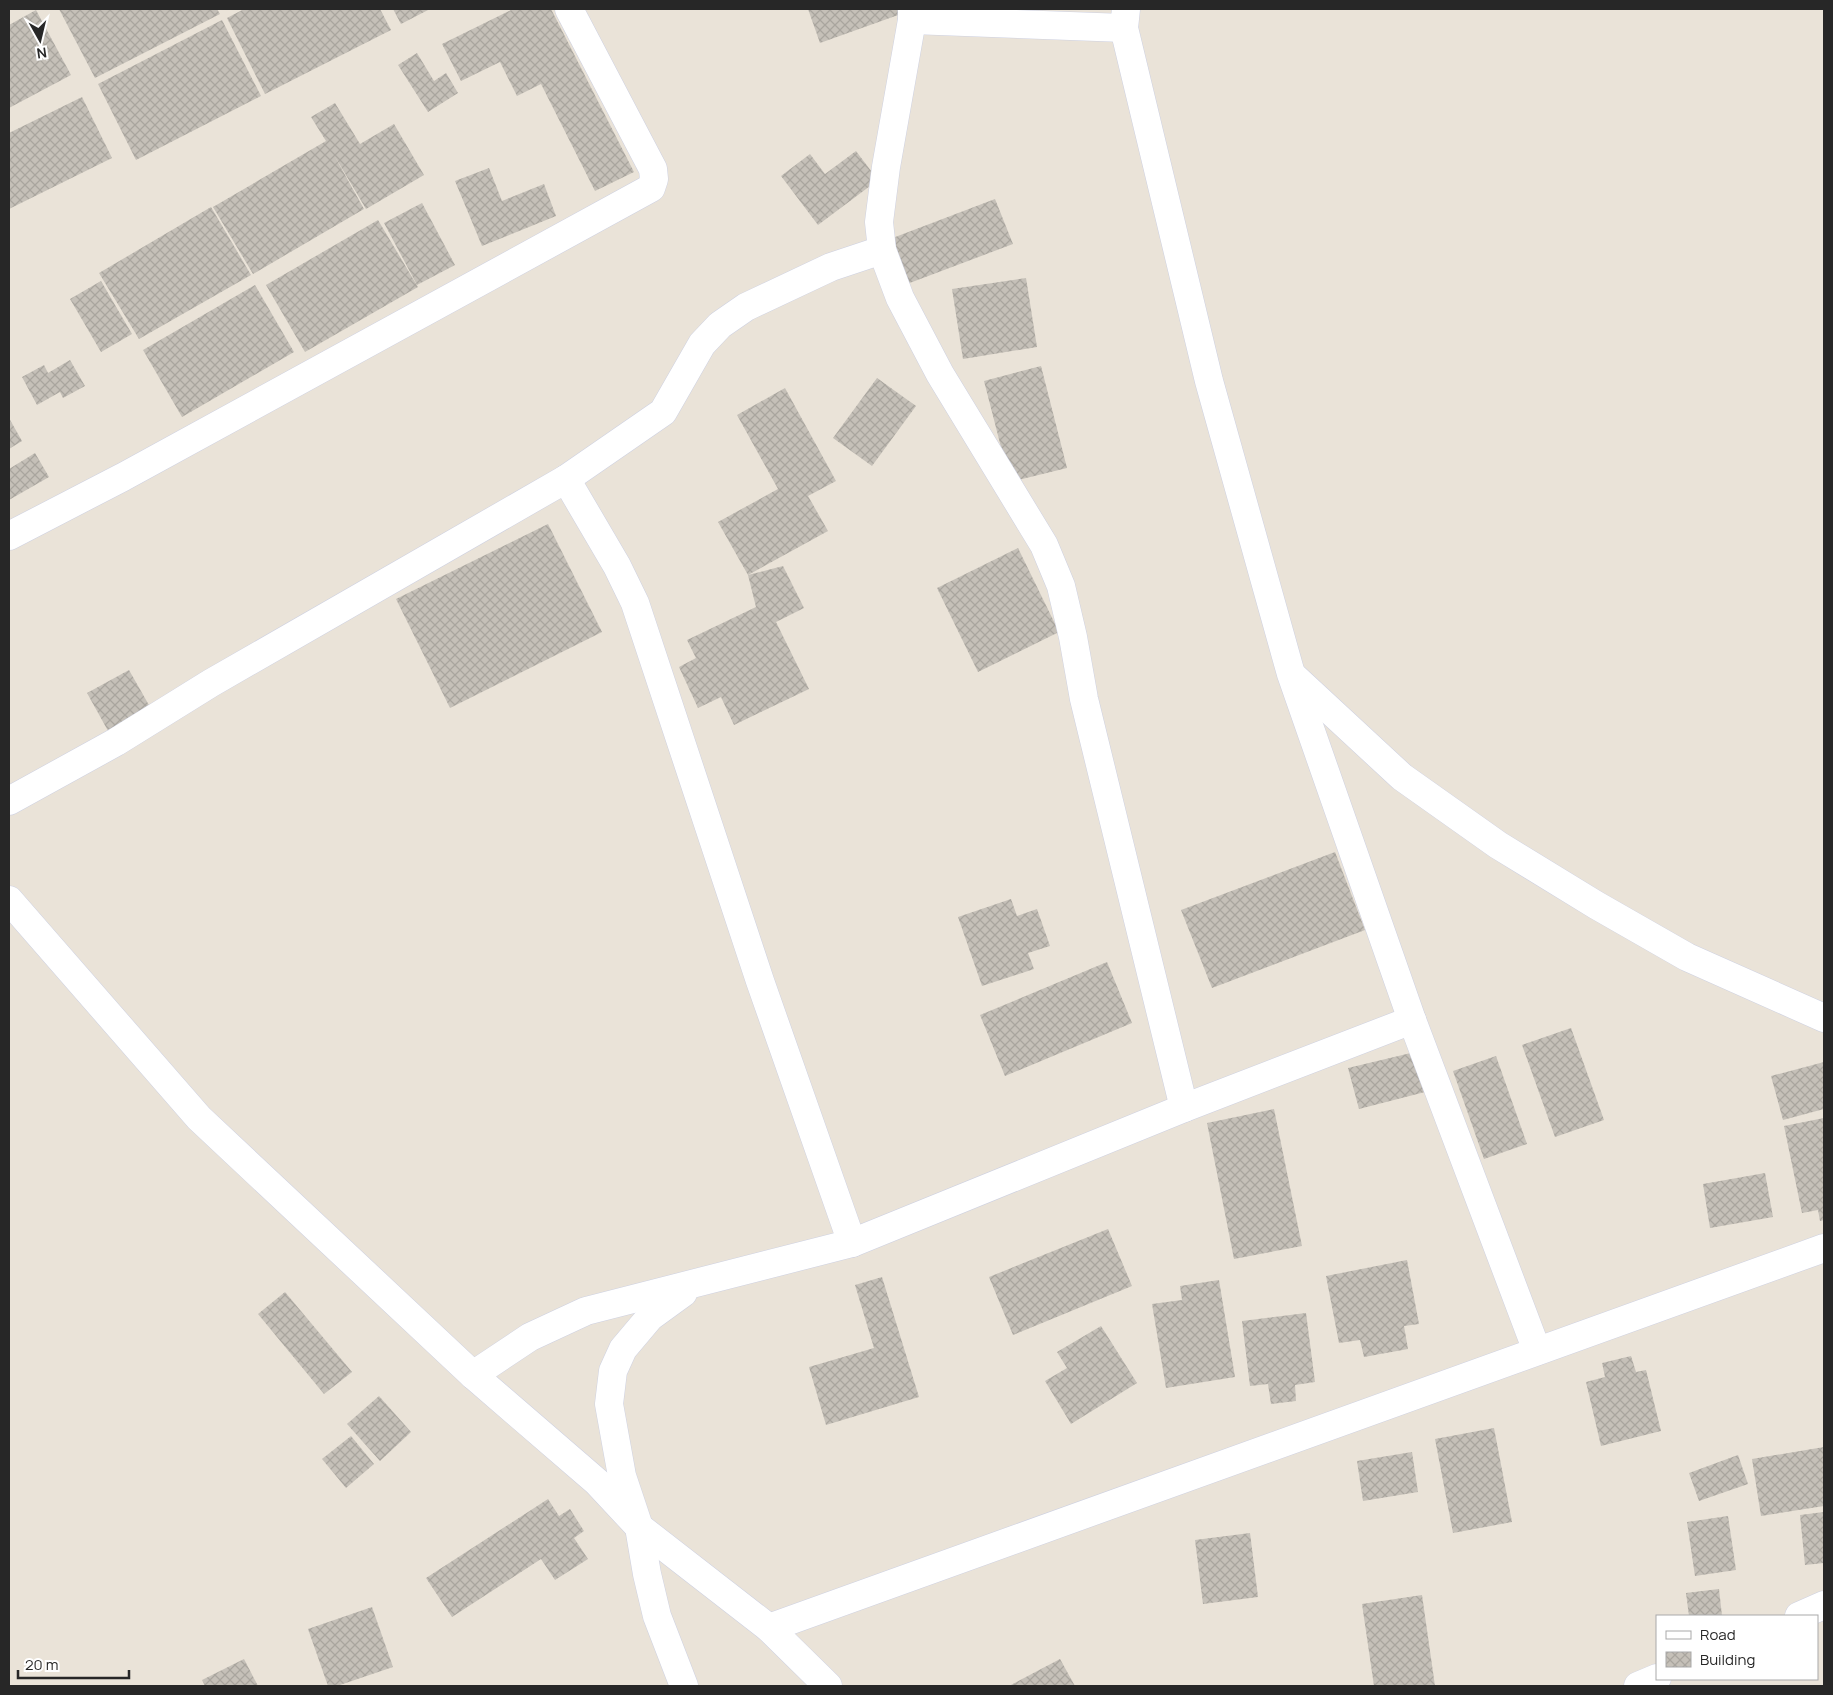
<svg xmlns="http://www.w3.org/2000/svg" width="1833" height="1695" viewBox="0 0 1833 1695" font-family="Manrope,sans-serif">
<style>
.building{fill:url(#building-cross-hatch)}
.lines{fill:none;stroke-linecap:round;stroke-linejoin:round}
.minor-casing{stroke:#ced1e1;stroke-width:29}
.minor{stroke:#fff;stroke-width:28}
</style>
<defs>
<pattern id="building-cross-hatch" width="8" height="8" patternUnits="userSpaceOnUse" patternTransform="scale(1.25)"><rect width="8" height="8" fill="#c5c0b8"/><path d="M0 0l8 8M0 8l8-8" fill="none" stroke="#a9a59e"/></pattern>
</defs>
<rect width="100%" height="100%" fill="#eae3d8"/>
<g class="building">
<polygon points="59,9 217,9 220,14 95,78"/>
<polygon points="244,9 380,9 391,30 265,94 227,18"/>
<polygon points="393,9 430,9 401,24"/>
<polygon points="513,9 551,9 634,172 595,191 541,84 517,96 500,62 461,81 442,44"/>
<polygon points="808,9 899,9 901,14 820,43"/>
<polygon points="36,10 71,75 9,108 9,25"/>
<polygon points="222,20 261,96 136,160 98,84"/>
<polygon points="417,53 434,81 446,73 458,93 428,112 398,65"/>
<polygon points="82,97 112,158 9,209 9,133"/>
<polygon points="335,103 360,144 394,124 424,175 366,209 334,155 364,209 253,274 213,207 326,141 311,117"/>
<polygon points="856,151 878,180 818,225 781,176 810,154 825,174"/>
<polygon points="489,168 502,201 544,184 556,216 482,246 455,181"/>
<polygon points="995,199 1013,244 907,284 890,239"/>
<polygon points="422,203 455,265 417,285 384,223"/>
<polygon points="211,207 251,275 139,339 99,273"/>
<polygon points="378,220 418,287 305,352 266,285"/>
<polygon points="1026,278 1037,347 963,359 952,289"/>
<polygon points="101,281 132,334 101,352 70,299"/>
<polygon points="255,285 294,352 182,417 143,350"/>
<polygon points="70,360 85,386 63,398 60,392 37,405 22,377 44,365 48,373"/>
<polygon points="1041,366 1067,468 1010,482 984,381"/>
<polygon points="877,378 916,406 872,466 833,438"/>
<polygon points="785,388 836,481 808,496 828,531 748,575 783,566 804,608 776,622 809,689 734,725 721,697 698,708 679,667 696,658 687,640 756,607 748,575 718,522 778,489 737,415"/>
<polygon points="9,418 22,441 9,449"/>
<polygon points="35,453 49,477 9,500 9,469"/>
<polygon points="548,524 602,632 450,708 396,599"/>
<polygon points="1018,548 1059,632 978,672 937,588"/>
<polygon points="129,670 154,714 112,738 87,693"/>
<polygon points="1335,852 1365,930 1212,988 1181,910"/>
<polygon points="1011,899 1017,916 1037,909 1050,946 1028,953 1034,969 982,986 958,917"/>
<polygon points="1107,962 1132,1023 1005,1076 980,1015"/>
<polygon points="1571,1028 1604,1120 1555,1137 1522,1045"/>
<polygon points="1415,1052 1425,1092 1359,1109 1348,1068"/>
<polygon points="1496,1056 1527,1144 1484,1159 1453,1071"/>
<polygon points="1824,1062 1824,1109 1783,1120 1771,1076"/>
<polygon points="1274,1109 1302,1246 1234,1259 1207,1123"/>
<polygon points="1824,1118 1824,1220 1820,1221 1818,1210 1802,1213 1784,1126"/>
<polygon points="1765,1173 1773,1217 1710,1228 1703,1184"/>
<polygon points="1108,1229 1132,1286 1013,1335 989,1277"/>
<polygon points="1407,1260 1419,1324 1404,1326 1408,1349 1364,1357 1360,1340 1339,1343 1326,1276"/>
<polygon points="882,1277 919,1397 826,1425 809,1367 874,1348 855,1285"/>
<polygon points="1219,1280 1235,1377 1166,1388 1152,1304 1182,1300 1180,1286"/>
<polygon points="285,1292 352,1372 324,1394 258,1314"/>
<polygon points="1306,1313 1315,1382 1295,1385 1296,1401 1271,1404 1268,1384 1250,1386 1242,1321"/>
<polygon points="1101,1326 1137,1383 1071,1424 1045,1381 1067,1368 1057,1352"/>
<polygon points="1631,1356 1636,1372 1646,1370 1661,1431 1601,1446 1586,1382 1605,1377 1602,1363"/>
<polygon points="379,1396 411,1432 380,1461 347,1424"/>
<polygon points="1494,1428 1512,1522 1453,1533 1435,1439"/>
<polygon points="351,1436 374,1464 346,1488 322,1459"/>
<polygon points="1824,1447 1824,1506 1761,1516 1752,1459"/>
<polygon points="1412,1452 1418,1492 1363,1501 1357,1461"/>
<polygon points="1738,1455 1748,1484 1699,1501 1689,1473"/>
<polygon points="548,1499 559,1516 570,1509 584,1531 574,1538 588,1559 555,1580 541,1559 452,1617 426,1578"/>
<polygon points="1824,1512 1824,1563 1805,1565 1800,1515"/>
<polygon points="1728,1516 1736,1570 1695,1576 1687,1522"/>
<polygon points="1250,1533 1258,1597 1203,1604 1195,1540"/>
<polygon points="1719,1589 1722,1616 1689,1616 1686,1593"/>
<polygon points="1422,1595 1435,1686 1374,1686 1362,1604"/>
<polygon points="372,1607 393,1667 337,1686 328,1686 308,1629"/>
<polygon points="244,1659 258,1686 205,1686 202,1680"/>
<polygon points="1060,1659 1075,1686 1009,1686"/>
</g>
<g class="lines">
<defs>
<g id="minor">
<polyline points="912,9 912,20 886,167 879,222 882,250 900,298 940,374 1044,545 1061,586 1073,637 1084,699 1184,1108"/>
<polyline points="1126,9 1124,28 1209,381 1291,674 1412,1020 1537,1351"/>
<polyline points="912,20 1124,28"/>
<polyline points="566,479 663,412 702,344 720,325 746,307 831,267 882,250"/>
<polyline points="9,536 123,477 651,188 654,179 653,169 569,9"/>
<polyline points="1294,677 1402,777 1498,845 1596,905 1687,957 1824,1018"/>
<polyline points="9,801 116,742 211,683 566,479 617,566 635,603 760,981 852,1243"/>
<polyline points="9,900 199,1118 473,1375 597,1482 639,1527 769,1628 828,1686"/>
<polyline points="683,1293 650,1317 623,1349 613,1371 609,1404 622,1476 639,1527 647,1574 657,1616 684,1686"/>
<polyline points="473,1375 530,1337 586,1311 852,1243 1184,1108 1412,1020"/>
<polyline points="1799,1616 1824,1605"/>
<polyline points="769,1628 1824,1248"/>
<polyline points="1638,1686 1657,1678"/>
</g>
</defs>
<use href="#minor" class="minor-casing"/>
<use href="#minor" class="minor"/>
</g>
<rect width="1833" height="1695" fill="none" stroke="#272727" stroke-width="20"/>
<rect x="1656" y="1615" width="162" height="65" fill="#ffffff" stroke="#a9a9a9"/>
<rect x="1666" y="1631" width="25" height="8" fill="#ffffff" stroke="#a9a9a9"/>
<text x="1700" y="1640" font-size="15" fill="#272727">Road</text>
<rect x="1666" y="1652" width="25" height="15" fill="url(#building-cross-hatch)" stroke="#a9a9a9"/>
<text x="1700" y="1665" font-size="15" fill="#272727">Building</text>
<g transform="translate(40 40) rotate(172)" stroke="#ffffff" stroke-width="4" paint-order="stroke">
<path d="M0-4L9 19L0 12L-9 19Z" fill="#272727"/>
<text y="-8" font-size="14" font-weight="bold" text-anchor="middle" fill="#272727">N</text>
</g>
<path d="M18 1670v8h111v-8" fill="none" stroke="#272727" stroke-width="2.5"/>
<text x="25" y="1670" font-size="15" fill="#272727" stroke="#ffffff" stroke-width="4" paint-order="stroke">20 m</text>
</svg>
